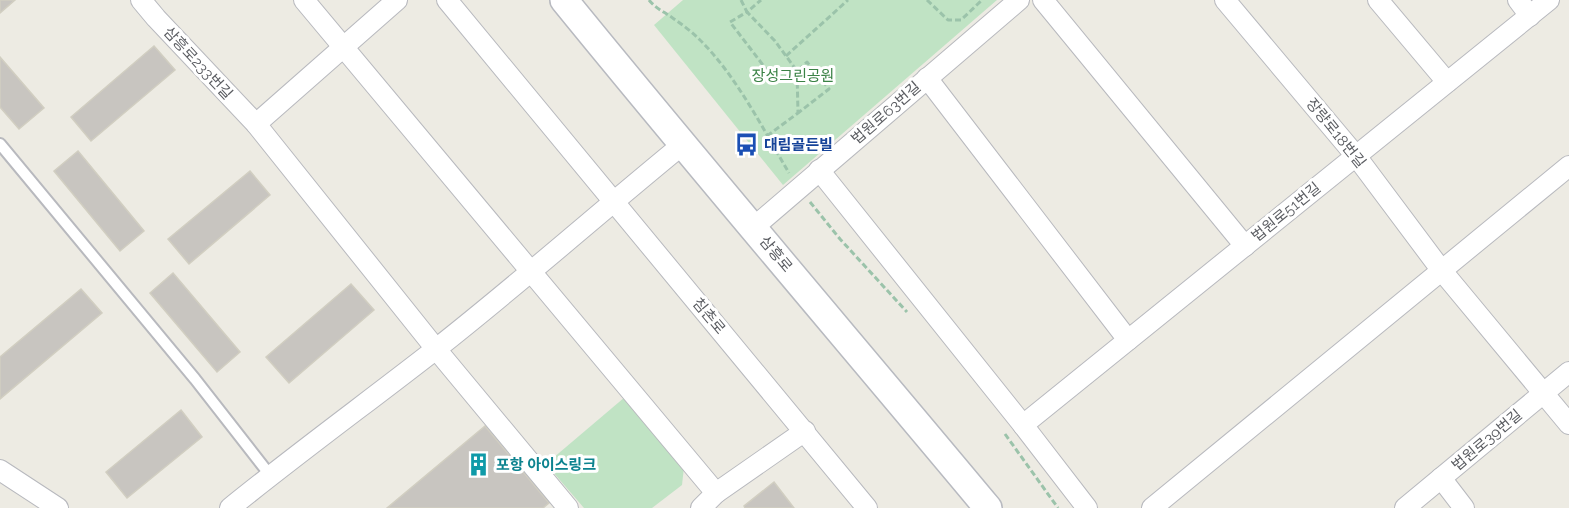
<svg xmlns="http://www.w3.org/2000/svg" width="1569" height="508" viewBox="0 0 1569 508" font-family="Raleway,'Noto Sans KR',sans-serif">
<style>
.green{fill:#c0e3c4}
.building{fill:#c8c5c0;stroke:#d1cec1;stroke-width:1.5}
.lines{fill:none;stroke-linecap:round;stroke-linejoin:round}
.service-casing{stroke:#b8b9be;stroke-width:14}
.minor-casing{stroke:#b8b9be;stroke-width:22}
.secondary-casing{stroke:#b8bac0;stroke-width:30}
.path{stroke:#9bc3aa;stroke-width:3;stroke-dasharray:6 3;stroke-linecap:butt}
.service{stroke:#fff;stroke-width:10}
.minor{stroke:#fff;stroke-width:20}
.secondary{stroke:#fff;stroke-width:27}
.labels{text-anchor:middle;stroke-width:6;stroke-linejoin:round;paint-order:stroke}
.street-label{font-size:15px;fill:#5b5d62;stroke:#fff}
.park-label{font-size:15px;fill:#3a8245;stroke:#fff}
.transit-label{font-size:15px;font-weight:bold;fill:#164399;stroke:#fff;text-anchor:start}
.culture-label{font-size:15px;font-weight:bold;fill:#0d838f;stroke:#fff;text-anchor:start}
</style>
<rect width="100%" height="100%" fill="#edebe3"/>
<g class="green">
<polygon points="683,0 997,0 783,185 654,25"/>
<polygon points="625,397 684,467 682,485 652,508 584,508 546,464"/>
</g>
<g class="building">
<polygon points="0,0 15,0 0,13"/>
<polygon points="154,46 175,70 91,141 71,117"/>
<polygon points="0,57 44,108 19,129 0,107"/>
<polygon points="78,151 144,231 120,251 54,171"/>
<polygon points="250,171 270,195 189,264 168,239"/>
<polygon points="173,273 240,352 217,372 150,293"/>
<polygon points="351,284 374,310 289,383 266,357"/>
<polygon points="81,289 102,313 0,399 0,357"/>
<polygon points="181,410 202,437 127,498 106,472"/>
<polygon points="485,426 549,503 543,508 387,508"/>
<polygon points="774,482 794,508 745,508 744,506"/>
</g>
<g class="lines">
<defs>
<polyline id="service" points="0,144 195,379 270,475"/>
<g id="minor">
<polyline points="141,0 156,18 256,124 436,349 568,508"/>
<polyline points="304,0 716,493"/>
<polyline points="447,0 867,508"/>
<polyline points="1043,0 1245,246"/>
<polyline points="1225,0 1356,156 1442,271 1569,424"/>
<polyline points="1378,0 1447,82"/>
<polyline points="1518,0 1530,16"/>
<polyline points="927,78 1128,340"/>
<polyline points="256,124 397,0"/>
<polyline points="819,170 1023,425 1087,508"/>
<polyline points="754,227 1019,0"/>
<polyline points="1023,425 1549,0"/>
<polyline points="0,470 58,508"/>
<polyline points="1441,478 1464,508"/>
<path d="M230,508C298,453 368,402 436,349C520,283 600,212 682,145"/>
<polyline points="701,508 716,493 805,431"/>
<polyline points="1152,508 1569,166"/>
<polyline points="1405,508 1569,372"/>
</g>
<path id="secondary" d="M564,0C703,171 847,339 988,508"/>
</defs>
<use href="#service" class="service-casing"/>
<use href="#minor" class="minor-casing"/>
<use href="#secondary" class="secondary-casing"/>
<g class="path">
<path d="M649,0C656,9 665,12 674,19C683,25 692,32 699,39C736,75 763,129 789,173"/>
<polyline points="741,0 747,12 761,0"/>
<polyline points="927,0 948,20 961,20 982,0"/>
<polyline points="786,56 848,0"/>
<polyline points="767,136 798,113 797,71 776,82 730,22 747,12 775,41 797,71 807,62 829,89 798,113"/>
<polyline points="810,202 840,239 907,312"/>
<polyline points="1005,434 1058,508"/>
</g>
<use href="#service" class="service"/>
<use href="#minor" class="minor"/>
<use href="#secondary" class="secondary"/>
</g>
<defs>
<symbol id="bus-bare" viewBox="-9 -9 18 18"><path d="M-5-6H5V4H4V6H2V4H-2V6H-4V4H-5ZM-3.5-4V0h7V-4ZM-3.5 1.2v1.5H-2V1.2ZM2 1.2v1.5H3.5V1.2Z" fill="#1a4fb4" stroke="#fff" stroke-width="2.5" paint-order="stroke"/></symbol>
<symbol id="building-bare" viewBox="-9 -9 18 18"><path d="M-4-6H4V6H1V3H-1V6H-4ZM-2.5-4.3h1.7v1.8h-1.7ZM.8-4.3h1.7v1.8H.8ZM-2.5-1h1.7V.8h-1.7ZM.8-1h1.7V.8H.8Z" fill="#0f9aa8" stroke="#fff" stroke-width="2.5" paint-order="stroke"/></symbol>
</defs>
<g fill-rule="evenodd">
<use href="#bus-bare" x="730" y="128" width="33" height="33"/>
<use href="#building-bare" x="462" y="448" width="33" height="33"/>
</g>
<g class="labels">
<g class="street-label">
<text transform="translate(198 63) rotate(47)" y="5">삼흥로233번길</text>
<text transform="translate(886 113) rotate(-41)" y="5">법원로63번길</text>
<text transform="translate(1336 133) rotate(51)" y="5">장량로18번길</text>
<text transform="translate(1286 212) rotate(-39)" y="5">법원로51번길</text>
<text transform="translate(776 254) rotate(50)" y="5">삼흥로</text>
<text transform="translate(709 316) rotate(50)" y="5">침촌로</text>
<text transform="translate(1487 440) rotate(-40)" y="5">법원로39번길</text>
</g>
<g class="park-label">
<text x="793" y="81">장성그린공원</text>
</g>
<g class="transit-label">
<text x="764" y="150">대림골든빌</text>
</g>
<g class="culture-label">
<text x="496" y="470">포항 아이스링크</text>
</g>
</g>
</svg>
